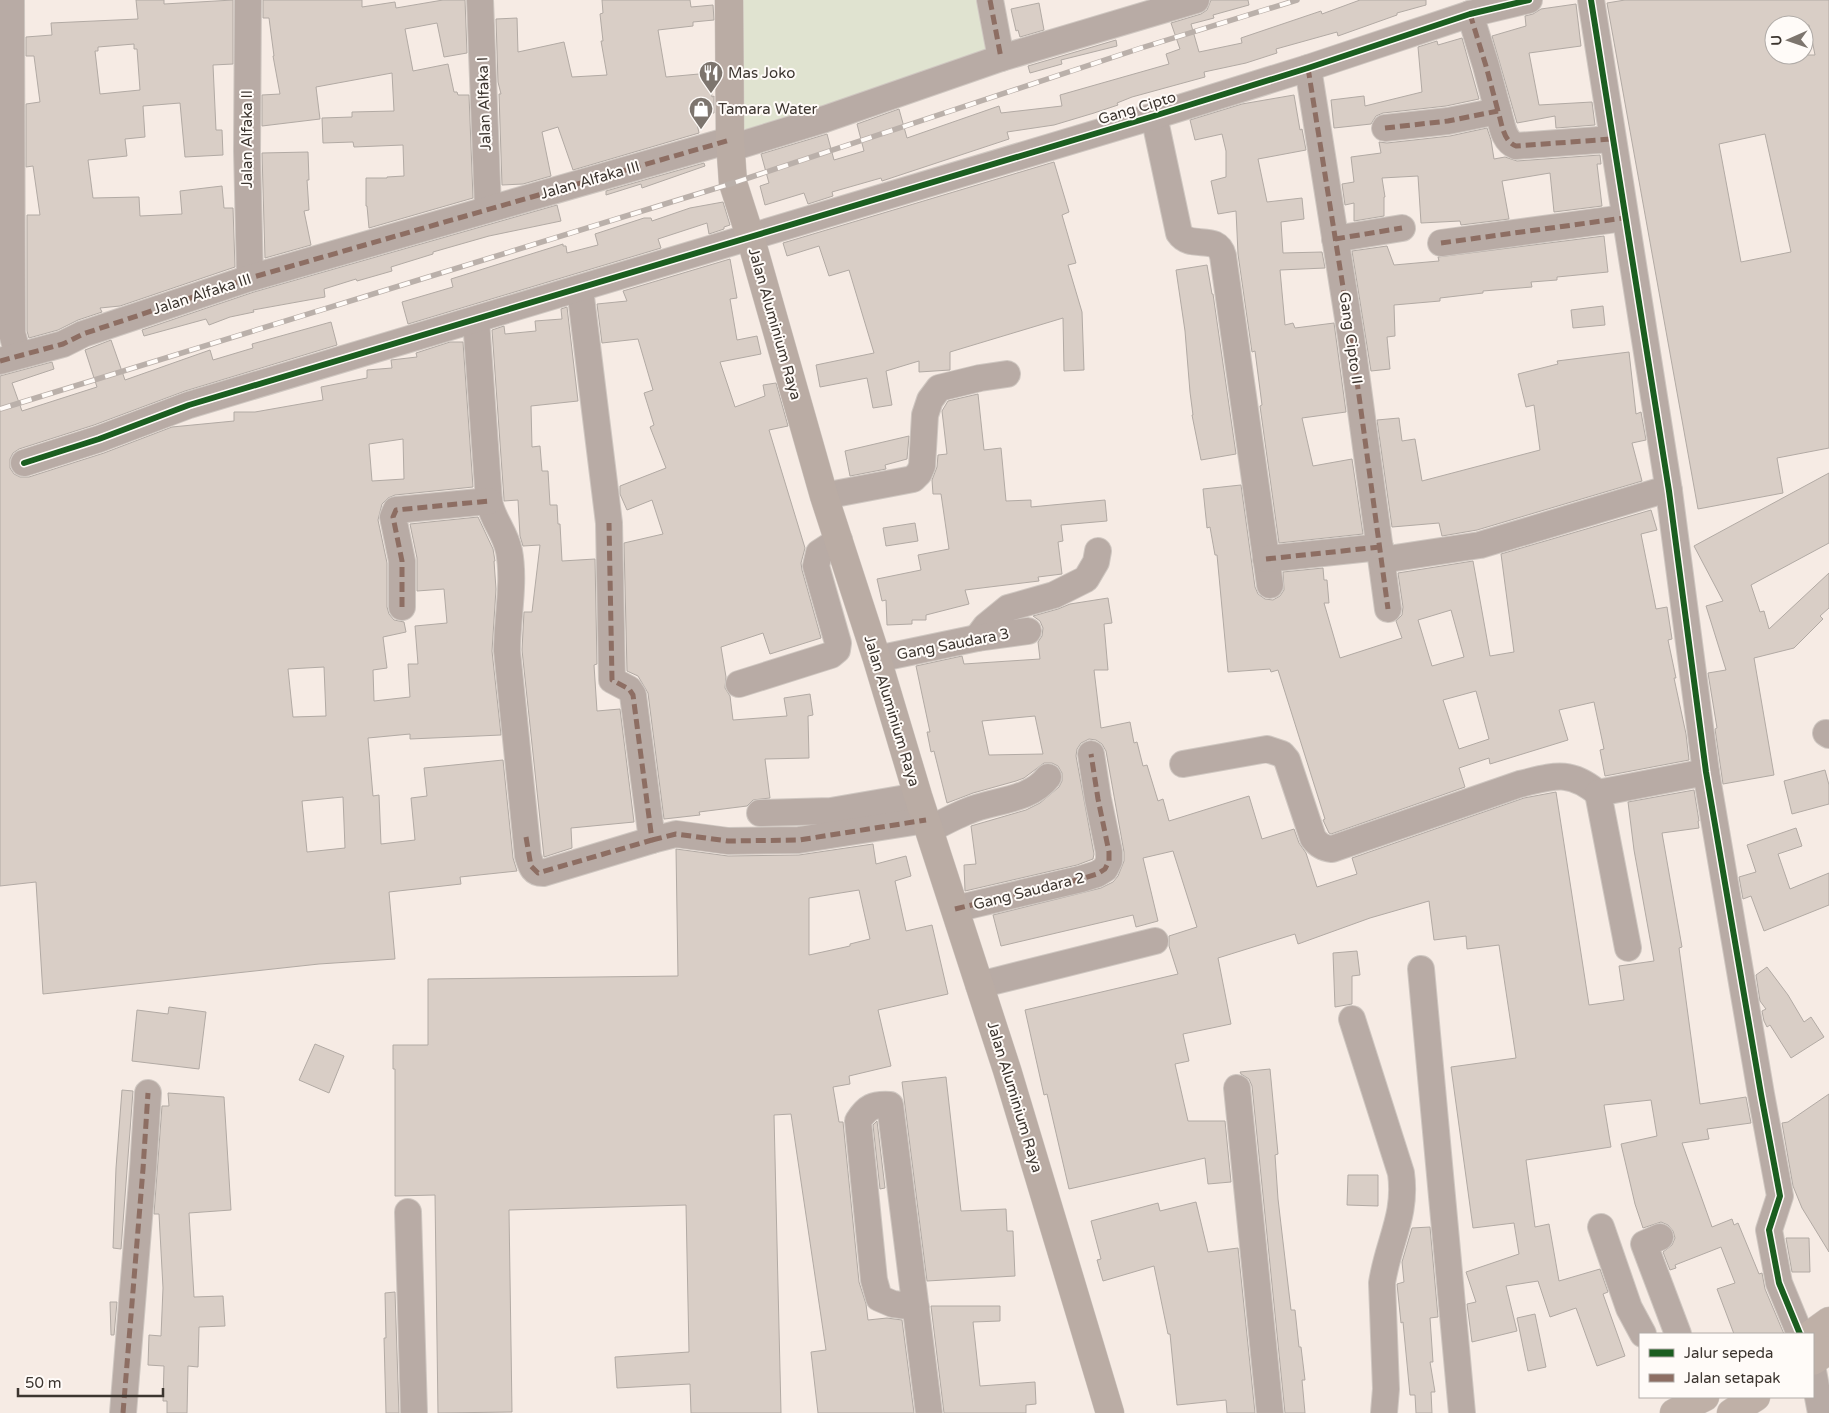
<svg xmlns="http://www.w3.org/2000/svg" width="1829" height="1413" viewBox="0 0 1829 1413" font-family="'Varela Round',sans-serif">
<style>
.green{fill:#e0e3d0}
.building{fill:#d9cec6;stroke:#b2aaa4;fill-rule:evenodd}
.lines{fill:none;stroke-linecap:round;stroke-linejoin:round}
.minor-casing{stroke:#cfc7c1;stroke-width:28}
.major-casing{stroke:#cfc7c1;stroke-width:29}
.highway-casing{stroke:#cfc7c1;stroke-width:29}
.minor{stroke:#b8aba5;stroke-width:26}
.major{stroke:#baaca4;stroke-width:28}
.highway{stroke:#bfb0a7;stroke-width:28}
.rail-casing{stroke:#bab0aa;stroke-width:5.5}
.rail{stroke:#fffbf8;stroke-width:4;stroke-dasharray:11;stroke-linecap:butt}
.quiet{stroke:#8d6e63;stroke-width:5;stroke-dasharray:10 5;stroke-linecap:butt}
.cycleway-casing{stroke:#fffbf8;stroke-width:9}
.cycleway{stroke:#1b5e20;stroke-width:6}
.labels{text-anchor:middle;stroke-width:4;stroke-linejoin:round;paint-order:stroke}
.poi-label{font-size:15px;fill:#3c352f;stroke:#fffbf8;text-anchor:start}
.street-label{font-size:15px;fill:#3c352f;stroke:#fffbf8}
</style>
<rect width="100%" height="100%" fill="#f6ebe4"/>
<polygon class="green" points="743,0 981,0 991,58 743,137"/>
<g class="building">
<path d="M136,0H164V4L233,0V64L213,65L216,130H222L223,155L185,157L180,103L143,106L145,137L125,139L127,156L88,160L93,198L139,197L140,216L182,214L180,191L222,186L224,208H233L235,267L120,306L100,308L102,312L78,320L58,330L29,338L27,331V215H40L33,166L26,167V104L40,102L34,56H26V37L52,35L51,23L138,19ZM134,44V49H137L140,90L100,94L95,51H98V47Z"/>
<polygon points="263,0 362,0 362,7 395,2 396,8 443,0 465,0 467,53 444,57 437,23 405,29 413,71 448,64 454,92 457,92 458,95 469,95 473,198 369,228 367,206 366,206 366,178 387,178 387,177 404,176 403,145 354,147 353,142 323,143 322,118 352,117 352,112 394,111 392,73 316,87 320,119 262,126 262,95 280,94 273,56 274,56 269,18 263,18"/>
<polygon points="602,0 690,0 691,7 713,5 714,20 693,22 693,26 658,30 666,77 710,73 712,97 714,96 714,113 695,114 699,133 573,170 558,127 542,132 551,176 523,184 502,185 499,94 501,94 498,82 496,19 517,18 518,52 564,42 572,77 607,75 601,41 603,41 600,14 603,13"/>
<polygon points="1211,0 1248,0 1249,5 1213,15 1214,18 1191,24 1199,52 1242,43 1241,38 1321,11 1322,14 1360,0 1426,0 1426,5 1397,13 1397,15 1338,36 1337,32 1276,49 1277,53 1246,63 1204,72 1205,77 1132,97 1117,103 1118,105 1094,113 1054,125 1007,132 1009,139 882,181 881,178 832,192 833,196 808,204 804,193 765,205 760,186 769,183 761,154 827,134 834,160 864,151 857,124 899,109 907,138 999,106 1001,113 1062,106 1060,95 1169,64 1166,54 1180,49 1171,23 1201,14 1207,10"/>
<path d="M1625,0H1829V448L1777,458L1783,493L1698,509L1607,3ZM1774,25H1809L1815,55H1774ZM1765,134L1791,252L1741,262L1719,144Z"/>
<polygon points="1039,3 1044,30 1020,37 1018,30 1016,31 1011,9"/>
<polygon points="1576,4 1581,46 1529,53 1539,105 1592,102 1595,125 1556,128 1555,116 1517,123 1492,36 1526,26 1525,16 1533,14 1541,9"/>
<polygon points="1462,38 1479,99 1446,106 1383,113 1376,116 1371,124 1334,128 1331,100 1364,96 1365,106 1422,92 1418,47 1437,41 1438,45"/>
<polygon points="1116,40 1117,46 1061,60 1062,64 1030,73 1028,66"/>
<polygon points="1294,95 1300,130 1302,129 1306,150 1258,159 1267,202 1302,198 1304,219 1281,222 1283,253 1322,252 1325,268 1280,270 1285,325 1293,323 1295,328 1334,323 1346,412 1302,418 1313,466 1352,459 1363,534 1279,543 1260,406 1262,405 1255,351 1252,352 1238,254 1236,211 1218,214 1211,181 1226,177 1226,151 1222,134 1195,140 1190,120 1242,104"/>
<polygon points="1487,128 1491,140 1494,159 1505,157 1517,161 1600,155 1601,164 1597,164 1602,206 1554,212 1550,173 1502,181 1509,219 1461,225 1460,221 1421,223 1418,176 1382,178 1385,197 1384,197 1384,216 1354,221 1354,203 1345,205 1342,184 1354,182 1351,157 1381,153 1379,142 1387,143 1450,136"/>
<polygon points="308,152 309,180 307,180 309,210 304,211 311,245 265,258 262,153"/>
<polygon points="1054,162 1069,212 1062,215 1076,263 1068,265 1082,312 1084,370 1064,371 1063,318 950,352 950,370 919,372 919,361 886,371 892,405 873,408 867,378 820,387 816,365 874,353 849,270 829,276 819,246 787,256 783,243"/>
<polygon points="704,163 705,166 642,188 641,184 606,195 606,191"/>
<polygon points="723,202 730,225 724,227 724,229 709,234 707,223 658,239 661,248 408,324 402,302 453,287 451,279 563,244 563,246 566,246 567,253 598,245 595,234 644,218 651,218 652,221 690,208"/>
<polygon points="557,205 561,221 489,236 433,252 433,254 391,267 392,271 357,281 356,279 324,289 325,297 253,310 254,312 230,317 209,325 206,319 144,336 142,330 254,292"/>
<polygon points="1604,236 1608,272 1557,277 1557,280 1531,282 1532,287 1483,291 1483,293 1440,298 1440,301 1394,305 1395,336 1387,337 1390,369 1371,371 1352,251 1387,246 1394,265 1439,261 1438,257"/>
<polygon points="730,259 737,298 730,299 737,340 757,336 761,354 720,362 735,407 765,396 763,385 776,383 788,426 769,430 805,548 801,563 802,570 821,638 770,654 763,633 721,647 726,677 725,688 730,696 733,720 787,716 784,698 810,694 813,715 808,716 809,758 765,759 770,798 753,800 747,806 699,812 700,815 664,819 648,693 638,676 627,671 624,543 663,534 652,500 627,510 620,494 620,486 666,468 650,427 654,425 644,393 653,390 638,339 602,343 597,304 627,301 623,291"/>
<polygon points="1207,265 1212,294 1213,294 1236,454 1201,460 1192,415 1193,415 1190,392 1185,331 1176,270"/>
<polygon points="1603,306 1605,325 1573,328 1571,310"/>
<polygon points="567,307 578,401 531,406 532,447 540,446 542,471 548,471 550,505 557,505 558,524 560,524 562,561 595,559 597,664 594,665 597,711 620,709 634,822 571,828 572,848 544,857 522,650 524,612 532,612 540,545 523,546 520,536 518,500 504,501 504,499 492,330 504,326 505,334 536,331 535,321 562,319 561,309"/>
<path d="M331,322L337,345L185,391L94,425L19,449L13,453L10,459V468L14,474L20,477H29L104,453L172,427L234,421V412H255L323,400L321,387L367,378V370L392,368L391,360L417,357L416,353L450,342H463L473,487L395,495L388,498L382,504L378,520L387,563V607L389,614L394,620L404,622L406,632L383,637L387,668L373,670L374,701L410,697L408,664H418L415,626L447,623L444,589L417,591V558L410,524L478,517L493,549L495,561H494L496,589L492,651L501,735L410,739V734L368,738L373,796L379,795L381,844L415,840L411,798L427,796L424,768L503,760L513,858L517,871L460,877L461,884L389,892L395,959L319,964L43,994L36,882L0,886V376L52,362L54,369L12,383L22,411L97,387L85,350L111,340L125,380L210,350L213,360L253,348L252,344ZM403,439L404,479L372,481L369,444ZM324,667L326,716L293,717L288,669ZM343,797L345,848L307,852L302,801Z"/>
<polygon points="1629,352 1636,414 1641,412 1646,440 1632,443 1642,481 1477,530 1442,536 1439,523 1392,527 1377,420 1399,418 1402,441 1415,439 1422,481 1540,450 1534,405 1526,407 1518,374 1558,364 1557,361"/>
<polygon points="978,394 984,450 1001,448 1006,501 1031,500 1031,507 1105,500 1107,521 1061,525 1063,541 1058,542 1062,574 1038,577 1039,581 965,590 969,604 926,615 926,620 912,620 912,624 887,625 886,600 882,601 877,579 921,570 918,555 949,549 941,494 933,494 932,480 937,467 938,455 947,454 942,411 948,401"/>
<polygon points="909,436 907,459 885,465 886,469 850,476 845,451"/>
<polygon points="1829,473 1829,543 1751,585 1760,612 1764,611 1769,629 1829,573 1829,608 1820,616 1823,619 1794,648 1754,658 1774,775 1723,784 1715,729 1717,728 1708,673 1726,670 1706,606 1723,601 1694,546"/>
<path d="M1241,485L1255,587L1258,594L1265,599L1273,600L1280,596L1284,590L1283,572L1323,568L1324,580H1327L1329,603H1324L1340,658L1402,638L1396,621L1402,615L1403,607L1398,573L1473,561L1490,656L1514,652L1501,554L1651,510L1657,530L1641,534L1656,609L1667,607L1672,639L1668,640L1676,678H1674L1686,734L1689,760L1605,776L1600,750L1604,749L1594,702L1559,710L1568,740L1490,764L1489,758L1459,768L1465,787L1331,834L1329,833L1323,820L1325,819L1278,670L1271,672L1270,669L1228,672L1217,555H1215L1210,527L1207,528L1203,489ZM1451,610L1464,657L1432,666L1418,620ZM1476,691L1489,739L1459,749L1443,700Z"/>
<polygon points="915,523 918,541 886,546 883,528"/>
<path d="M1108,598L1112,623L1104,624L1108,670H1094L1101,728L1130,722L1134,743L1137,742L1143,766L1147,765L1158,801L1163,799L1169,821L1249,796L1262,839L1294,829L1299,843L1306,853L1317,887L1357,874L1352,858L1524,798L1556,792L1589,1005L1624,1000L1619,966L1654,961L1634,850L1628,802L1694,790L1699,821H1698L1699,828L1662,833L1682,947L1679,948L1700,1104L1746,1097L1751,1123L1707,1129L1709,1139L1682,1143L1712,1227L1732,1219L1734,1225L1738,1223L1759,1274L1762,1273L1765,1289L1784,1334H1734L1717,1289L1735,1283L1721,1247L1675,1265L1676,1268L1670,1270L1663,1252L1672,1245L1675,1238L1673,1231L1668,1225L1661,1222L1643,1228L1635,1204L1621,1144L1657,1136L1651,1100L1604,1105L1611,1147L1526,1160L1535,1227L1549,1224L1559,1281L1600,1269L1608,1292L1603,1294L1625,1356L1597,1366L1576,1308L1550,1317L1538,1281L1506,1286L1517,1331L1472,1342L1467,1304L1476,1302L1466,1272L1519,1254L1514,1223L1473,1228L1451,1067L1516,1058L1499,945L1467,949L1466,936L1434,940L1429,901L1370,918L1298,944L1295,934L1218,958L1231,1024L1183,1034L1189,1061L1175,1064L1188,1121H1225L1231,1182L1208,1184L1205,1158L1069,1189L1047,1094L1044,1095L1025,1010L1178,974L1169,946V936L1197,927L1173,851L1143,858L1158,921L1136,927L1133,915L1001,946L993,915L1101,888L1113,882L1118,876L1124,861V852L1106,751L1102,744L1096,740L1089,739L1081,743L1077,749L1076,756L1094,854L1093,859L1077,865L965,891L964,865L976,864L971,826L1026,810L1040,803L1059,787L1062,781V773L1058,766L1052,763H1044L1024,778L1016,781L973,793L947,803L934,751L931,752L927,732H930L916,666L962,656L964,664L1040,659L1038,642L1042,636L1043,628L1040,621L1033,616L1058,609L1070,604ZM1035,716L1043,754L989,755L982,721Z"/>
<polygon points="1825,770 1829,785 1829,804 1792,814 1784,781"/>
<polygon points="1796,828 1802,846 1778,854 1790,889 1829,873 1829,905 1764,931 1751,896 1743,899 1739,877 1756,872 1747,845"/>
<path d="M873,844L876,864L906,856L911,876L895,881L906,931L932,925L948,994L878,1010L891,1066L849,1076L850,1084L833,1087L839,1122H843L859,1282L866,1304L868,1320L887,1318L902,1320L914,1413H818L811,1352L826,1350L791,1114L774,1115L781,1413H691L690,1384L617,1388L615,1357L689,1352L686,1205L509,1210L512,1412L438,1413L435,1195L395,1196V1069H393V1045H428V979L678,976L676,849L728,856L799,855ZM859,890L870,939L850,944V946L809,955V898Z"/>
<polygon points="1357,951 1360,975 1352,976 1352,1004 1335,1007 1333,953"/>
<polygon points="1767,967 1788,995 1804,1022 1811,1017 1824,1037 1791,1058 1770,1025 1767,1027 1764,1021 1762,1011 1766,1009 1760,1001 1756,975"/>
<polygon points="169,1007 206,1012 199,1069 132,1061 137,1010 168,1014"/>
<polygon points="315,1044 344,1056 329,1093 299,1080"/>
<polygon points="1270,1069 1278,1154 1275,1155 1278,1199 1291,1310 1295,1310 1299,1347 1301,1347 1305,1380 1302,1380 1305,1413 1285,1413 1252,1086 1249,1079 1241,1074 1240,1072"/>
<polygon points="946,1077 961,1211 1006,1209 1007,1231 1013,1231 1015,1276 927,1281 902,1082"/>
<polygon points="122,1090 133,1091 121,1249 113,1248 116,1168"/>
<polygon points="168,1093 224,1097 231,1210 189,1213 194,1297 223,1296 225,1326 199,1327 198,1367 188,1366 187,1413 167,1413 167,1401 163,1401 164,1366 148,1365 149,1335 161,1336 163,1288 159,1214 154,1214 162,1106 169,1106"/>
<polygon points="1829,1094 1829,1252 1802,1208 1793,1186 1782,1123 1788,1122"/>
<polygon points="877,1121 885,1188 880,1189 873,1125"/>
<polygon points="1348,1175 1378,1175 1378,1206 1347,1205"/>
<polygon points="1196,1202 1208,1252 1238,1248 1255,1413 1227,1413 1226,1400 1177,1405 1170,1334 1168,1334 1154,1266 1103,1281 1097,1260 1101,1259 1091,1221 1158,1203 1160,1211"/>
<polygon points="1430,1227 1438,1317 1430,1318 1433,1362 1430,1362 1435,1392 1431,1392 1432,1413 1416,1413 1415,1395 1410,1395 1403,1322 1401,1323 1397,1284 1404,1282 1402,1262 1412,1228"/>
<polygon points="1786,1238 1809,1238 1810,1272 1792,1272"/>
<polygon points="395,1292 399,1413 386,1413 384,1338 386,1338 385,1293"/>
<polygon points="110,1302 117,1302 114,1335 111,1335"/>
<polygon points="931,1306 1000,1306 1000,1321 973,1322 980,1386 1035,1382 1036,1404 1026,1405 1026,1413 944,1413"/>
<polygon points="1535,1314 1546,1367 1528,1371 1517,1318"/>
</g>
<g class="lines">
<defs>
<g id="minor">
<polyline points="11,0 12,333 18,355"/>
<polyline points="248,0 247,151 250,278"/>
<polyline points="480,0 488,209"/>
<polyline points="990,0 1001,58"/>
<polyline points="1591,0 1669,491 1706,772 1761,1094 1780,1196 1769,1230 1779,1283 1800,1334"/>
<polyline points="1470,14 1486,66 1498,111"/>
<polyline points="1308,68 1351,337 1388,609"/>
<path d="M1154,116L1179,233C1191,251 1217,232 1223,256L1270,585"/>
<path d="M1385,128L1448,121L1498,111C1502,124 1503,141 1516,146L1612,139"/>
<polyline points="731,148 825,119 1001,58 1196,0"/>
<polyline points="1335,239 1402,228"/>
<polyline points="1441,243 1624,218"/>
<path d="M476,320L489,501C492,519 505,532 509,551C515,583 507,618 507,651L528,856C531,865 532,873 543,873L652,840L633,695L629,689L612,680L609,523L580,289"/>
<polyline points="0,361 63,344 83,334 250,278 730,140"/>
<polyline points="24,463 99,439 189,405 1154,116 1308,68 1470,14 1529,0"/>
<polyline points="824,496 913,479 919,473 922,466 925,415 930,400 939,388 980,378 1007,374"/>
<polyline points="1266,559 1380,547"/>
<polyline points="1382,560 1480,545 1657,492 1669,491"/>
<polyline points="402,607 402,561 393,517 396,510 489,501"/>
<polyline points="977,638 986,626 1008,608 1054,595 1086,579 1096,562 1098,551"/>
<polyline points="877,659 977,638 1028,631"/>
<polyline points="739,684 831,655 837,650 838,643 816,566 819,553 839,540"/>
<polyline points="1826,733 1829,735"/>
<path d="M1183,764L1267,749L1282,754L1287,760L1313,838C1318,845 1323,848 1332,849L1520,784C1554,776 1569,769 1598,793"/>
<polyline points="760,813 831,811 918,796"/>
<path d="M929,830C942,823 955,816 968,811C994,800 1030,801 1048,777"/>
<polyline points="652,840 676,834 728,841 799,840 926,820"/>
<polyline points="955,909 1081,879 1097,874 1105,869 1109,861 1109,852 1098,799 1091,754"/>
<polyline points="1628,948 1598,793 1706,772"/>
<polyline points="1421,969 1462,1413"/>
<polyline points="979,985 1155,941"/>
<path d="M1352,1019L1401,1173C1407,1216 1388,1242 1382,1283L1386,1389L1384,1413"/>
<polyline points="1237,1088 1270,1413"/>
<polyline points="408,1212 414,1413"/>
<polyline points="1601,1227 1629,1308 1643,1334"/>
<polyline points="1660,1237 1644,1244 1678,1334"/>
<path d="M916,1307L893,1304L879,1298L874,1280L858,1121C867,1107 873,1104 890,1105L929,1413"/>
<polyline points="1813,1371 1821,1413"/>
<polyline points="123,1413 143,1169 148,1093"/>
</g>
<polyline id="major" points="729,0 730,140 733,183 750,236 824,496 877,659 918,796 1007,1070 1110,1413"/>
<g id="highway">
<polyline points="1811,1334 1829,1321"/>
<polyline points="1813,1361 1829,1350"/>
<polyline points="1674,1413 1705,1397"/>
<polyline points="1731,1413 1756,1397"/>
</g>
</defs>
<use href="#minor" class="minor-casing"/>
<use href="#major" class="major-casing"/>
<use href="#highway" class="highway-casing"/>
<use href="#minor" class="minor"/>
<use href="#major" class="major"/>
<use href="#highway" class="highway"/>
<defs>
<polyline id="rail" points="0,409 733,183 1141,48 1297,0"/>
</defs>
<use href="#rail" class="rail-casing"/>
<use href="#rail" class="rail"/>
<g class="quiet">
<polyline points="990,0 1001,58"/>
<polyline points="1470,14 1486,66 1498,111"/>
<polyline points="1308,68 1351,337 1388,609"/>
<path d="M1385,128L1448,121L1498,111C1502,124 1503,141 1516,146L1612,139"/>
<polyline points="1335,239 1402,228"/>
<polyline points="1441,243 1624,218"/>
<polyline points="0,361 63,344 83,334 250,278 730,140"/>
<polyline points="1266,559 1380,547"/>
<polyline points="402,607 402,561 393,517 396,510 489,501"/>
<polyline points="526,837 531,866 538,873 652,840 633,695 629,689 612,680 609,523"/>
<polyline points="652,840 676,834 728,841 799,840 926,820"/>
<polyline points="955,909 1081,879 1097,874 1105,869 1109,861 1109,852 1098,799 1091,754"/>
<polyline points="123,1413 143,1169 148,1093"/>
</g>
<defs>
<g id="cycleway">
<polyline points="1591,0 1669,491 1706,772 1761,1094 1780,1196 1769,1230 1779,1283 1800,1334"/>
<polyline points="24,463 99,439 189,405 1154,116 1308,68 1470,14 1529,0"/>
</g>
</defs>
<use href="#cycleway" class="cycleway-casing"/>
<use href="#cycleway" class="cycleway"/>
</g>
<defs>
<symbol id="restaurant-pin" viewBox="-11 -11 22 30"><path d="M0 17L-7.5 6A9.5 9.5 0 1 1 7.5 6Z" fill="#7d756e" stroke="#fffbf8"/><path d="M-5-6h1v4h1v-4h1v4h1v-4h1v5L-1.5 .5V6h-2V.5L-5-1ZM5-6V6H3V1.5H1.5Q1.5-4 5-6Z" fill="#fff"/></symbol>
<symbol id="shop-pin" viewBox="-11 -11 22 30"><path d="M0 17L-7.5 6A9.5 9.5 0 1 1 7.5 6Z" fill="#7d756e" stroke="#fffbf8"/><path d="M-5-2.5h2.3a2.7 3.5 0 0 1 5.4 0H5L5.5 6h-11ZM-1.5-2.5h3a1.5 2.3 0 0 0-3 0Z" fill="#fff"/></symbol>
</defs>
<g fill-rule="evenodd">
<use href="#restaurant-pin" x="697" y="59" width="28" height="38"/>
<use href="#shop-pin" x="687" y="95" width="28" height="38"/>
</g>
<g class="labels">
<g class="poi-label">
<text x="728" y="78">Mas Joko</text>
<text x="718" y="114">Tamara Water</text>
</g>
<g class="street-label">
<text transform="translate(484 104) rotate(-92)" y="5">Jalan Alfaka I</text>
<text transform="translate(1137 108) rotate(-17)" y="5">Gang Cipto</text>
<text transform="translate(247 139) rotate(-90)" y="5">Jalan Alfaka II</text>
<text transform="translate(590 180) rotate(-16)" y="5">Jalan Alfaka III</text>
<text transform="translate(202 294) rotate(-18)" y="5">Jalan Alfaka III</text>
<text transform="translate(775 324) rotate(74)" y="5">Jalan Aluminium Raya</text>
<text transform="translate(1351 338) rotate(82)" y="5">Gang Cipto II</text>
<text transform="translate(953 644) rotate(-11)" y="5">Gang Saudara 3</text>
<text transform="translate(892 711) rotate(73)" y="5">Jalan Aluminium Raya</text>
<text transform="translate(1029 891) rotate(-14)" y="5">Gang Saudara 2</text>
<text transform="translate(1015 1097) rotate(73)" y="5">Jalan Aluminium Raya</text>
</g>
</g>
<rect x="1639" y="1333" width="175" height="65" fill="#fffbf8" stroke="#b1aca8"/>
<rect x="1649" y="1349" width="25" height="8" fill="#1b5e20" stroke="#b1aca8"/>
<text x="1684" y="1358" font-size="15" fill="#3c352f">Jalur sepeda</text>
<rect x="1649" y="1374" width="25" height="8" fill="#8d6e63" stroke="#b1aca8"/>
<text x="1684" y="1383" font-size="15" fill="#3c352f">Jalan setapak</text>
<g transform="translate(1789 40) rotate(268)"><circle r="24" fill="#fffbf8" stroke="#b1aca8"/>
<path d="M0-4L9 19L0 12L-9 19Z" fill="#7d756e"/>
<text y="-8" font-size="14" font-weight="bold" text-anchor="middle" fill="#3c352f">U</text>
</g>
<path d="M18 1388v8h145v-8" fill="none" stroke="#3c352f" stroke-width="2.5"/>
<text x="25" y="1388" font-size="15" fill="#3c352f" stroke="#fffbf8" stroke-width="4" paint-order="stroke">50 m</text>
</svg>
